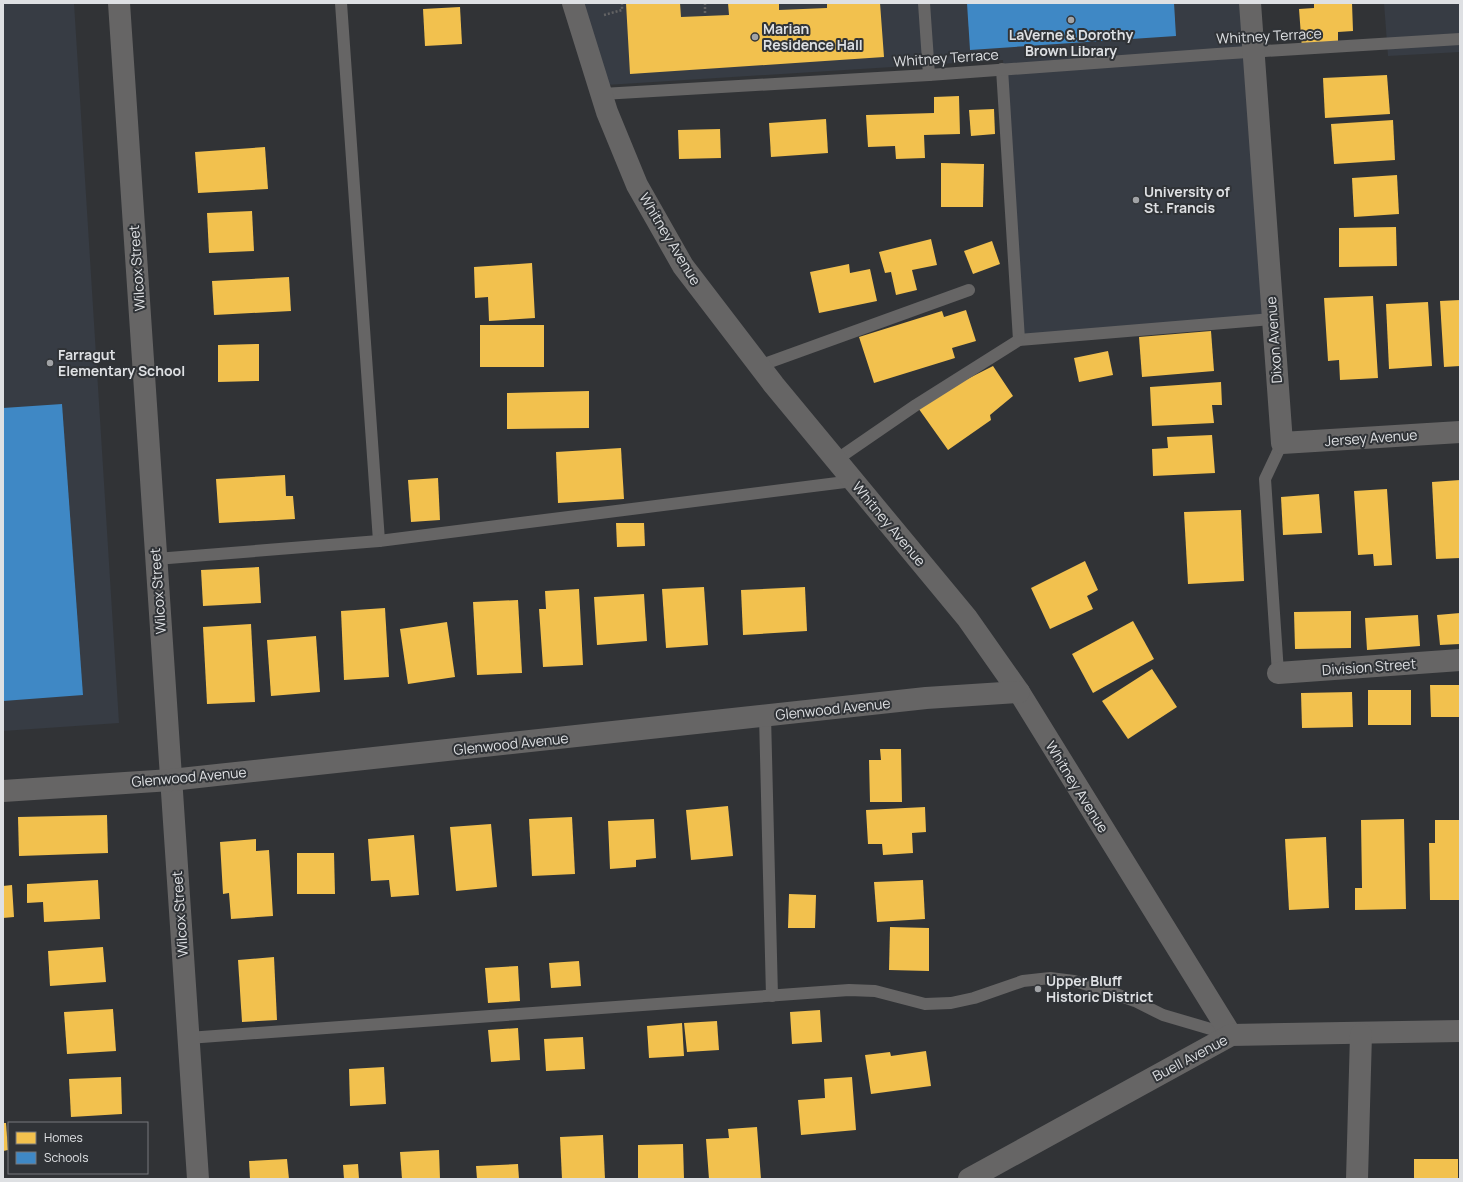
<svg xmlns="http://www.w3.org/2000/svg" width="1463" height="1182" viewBox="0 0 1463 1182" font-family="Manrope,sans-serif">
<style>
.built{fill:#373c44}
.homes{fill:#f2c14e}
.schools{fill:#3f88c5}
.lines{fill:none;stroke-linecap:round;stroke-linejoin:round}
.path{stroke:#636364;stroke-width:2.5;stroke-dasharray:2 2;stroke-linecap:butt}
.lane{stroke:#666565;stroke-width:12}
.street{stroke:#666565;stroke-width:22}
.poi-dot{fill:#a1a3a6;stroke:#303337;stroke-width:1.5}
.labels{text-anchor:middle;stroke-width:4;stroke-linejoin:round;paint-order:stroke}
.poi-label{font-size:14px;font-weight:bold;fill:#dee0e3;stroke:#303337;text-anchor:start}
.street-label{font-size:14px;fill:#dee0e3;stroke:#303337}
</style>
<rect width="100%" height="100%" fill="#313336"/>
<g class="built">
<polygon points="3,3 74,3 119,723 3,731"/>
<polygon points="582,3 1246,3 1268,316 1020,336 1003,60 606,85"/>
<polygon points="1384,3 1460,3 1460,52 1388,56"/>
</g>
<g class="homes">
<polygon points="626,3 680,3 681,17 729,15 728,3 779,3 779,10 827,8 827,3 880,3 884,57 630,74"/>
<polygon points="1314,3 1352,3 1353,31 1338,32 1338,46 1302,49 1299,9 1314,8"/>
<polygon points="460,7 462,44 425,46 423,9"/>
<polygon points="1387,75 1390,114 1325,118 1323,78"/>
<polygon points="959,96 960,134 924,135 925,158 896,159 895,146 868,147 866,115 934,113 934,97"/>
<polygon points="994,109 995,134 971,136 969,110"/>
<polygon points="826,119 828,153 771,157 769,123"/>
<polygon points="1393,120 1395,160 1334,164 1331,124"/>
<polygon points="720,129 721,158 679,159 678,130"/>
<polygon points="265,147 268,189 198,193 195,152"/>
<polygon points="941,163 984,164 983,207 941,207"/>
<polygon points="1397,175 1399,214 1354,217 1352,178"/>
<polygon points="252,211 254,251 209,253 207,213"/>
<polygon points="1396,227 1397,266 1339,267 1339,228"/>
<polygon points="931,239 937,265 912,270 917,290 896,295 891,272 885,273 879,252"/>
<polygon points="992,241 1000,264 973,274 964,251"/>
<polygon points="532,263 535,318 489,321 488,297 475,298 474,267"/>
<polygon points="849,264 850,273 870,269 877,301 819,313 810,272"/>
<polygon points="289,277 291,311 214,315 212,281"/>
<polygon points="1373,296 1378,378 1340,380 1339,360 1328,361 1324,298"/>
<polygon points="1460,300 1460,366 1444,367 1440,301"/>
<polygon points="1428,302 1432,366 1389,369 1386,304"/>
<polygon points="966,310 976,341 952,348 955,358 874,383 859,337 942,311 944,317"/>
<rect x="480" y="325" width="64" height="42"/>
<polygon points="1211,331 1214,371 1142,377 1139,337"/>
<polygon points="259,344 259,381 218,382 218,345"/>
<polygon points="1108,351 1113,375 1079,382 1074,358"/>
<polygon points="993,366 1013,396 990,415 991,420 948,450 916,405"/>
<polygon points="1221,382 1222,405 1212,405 1214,423 1152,426 1150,387"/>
<polygon points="589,391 589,428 507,429 507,393"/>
<polygon points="1212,435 1215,473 1153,476 1152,449 1168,448 1167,437"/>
<polygon points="621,448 624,499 558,503 556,452"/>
<polygon points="285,475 286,496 293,496 295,519 219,523 216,479"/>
<polygon points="438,478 440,520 411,522 408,480"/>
<polygon points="1460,480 1460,558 1436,559 1432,482"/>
<polygon points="1387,489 1392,565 1374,566 1373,554 1358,555 1354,491"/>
<polygon points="1319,494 1322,533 1283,535 1281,497"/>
<polygon points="1241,510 1244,581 1188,584 1184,512"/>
<polygon points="616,523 644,523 645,546 617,547"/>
<polygon points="1085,561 1098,590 1087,596 1093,609 1050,629 1031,588"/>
<polygon points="259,567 261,603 203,606 201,570"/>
<polygon points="704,587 708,645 666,648 662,589"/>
<polygon points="805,587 807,631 743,635 741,590"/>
<polygon points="579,589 583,665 543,667 539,609 546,609 545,591"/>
<polygon points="644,594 647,641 597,645 594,597"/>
<polygon points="518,600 522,673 477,675 473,602"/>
<polygon points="385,608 389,677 344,680 341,611"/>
<polygon points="1351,611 1351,648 1295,649 1294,612"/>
<polygon points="1460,613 1460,644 1440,645 1437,615"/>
<polygon points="1418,615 1420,646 1367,650 1365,618"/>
<polygon points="1133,621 1154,659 1093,693 1072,654"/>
<polygon points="447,622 455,677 408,684 400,629"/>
<polygon points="251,624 255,702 207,704 203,627"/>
<polygon points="316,636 320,692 271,696 267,640"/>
<polygon points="1152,669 1177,707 1128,739 1102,701"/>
<polygon points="1430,685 1460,685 1460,717 1431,717"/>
<rect x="1368" y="690" width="43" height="35"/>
<polygon points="1352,692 1353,727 1302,728 1301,693"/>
<polygon points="880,749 901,749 902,802 870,802 869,760 881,760"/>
<polygon points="728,806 733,856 691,860 686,810"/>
<polygon points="925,807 926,832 912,833 913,853 883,855 882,844 868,844 866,810"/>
<polygon points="107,815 108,853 19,856 18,817"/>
<polygon points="572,817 575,874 532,876 529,819"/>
<polygon points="654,819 656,858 636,860 636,867 610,869 608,821"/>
<polygon points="1404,819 1406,909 1355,910 1355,888 1362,888 1361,820"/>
<polygon points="1435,820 1460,820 1460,900 1430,900 1429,843 1435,843"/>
<polygon points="491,824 497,887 456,891 450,827"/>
<polygon points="414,835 419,895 391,897 389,880 371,881 368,839"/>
<polygon points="1326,837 1329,908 1289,910 1285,839"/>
<polygon points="256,839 256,851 269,850 273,916 231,919 229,893 223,894 220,842"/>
<polygon points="297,853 334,853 335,894 297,894"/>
<polygon points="98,880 100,919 44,922 43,902 27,903 27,884"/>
<polygon points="923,880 925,919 877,922 874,882"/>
<polygon points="12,885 14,917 3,918 3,886"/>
<polygon points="789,894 816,895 815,928 788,928"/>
<polygon points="890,927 929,928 929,971 889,970"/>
<polygon points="103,947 106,982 50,986 48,951"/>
<polygon points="274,957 277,1020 242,1022 238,960"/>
<polygon points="579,961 581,986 551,988 549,963"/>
<polygon points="518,966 520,1001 488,1003 485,968"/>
<polygon points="113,1009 116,1051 67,1054 64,1012"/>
<polygon points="820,1010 822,1042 792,1044 790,1012"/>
<polygon points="717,1021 719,1050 687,1052 684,1023"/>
<polygon points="682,1023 684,1056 649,1058 647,1026"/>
<polygon points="518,1028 520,1060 491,1062 488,1030"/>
<polygon points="583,1037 585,1069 546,1071 544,1039"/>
<polygon points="926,1051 931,1086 871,1094 865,1055 890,1052 891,1056"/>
<polygon points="384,1067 386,1104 350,1106 349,1069"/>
<polygon points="121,1077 122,1114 71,1117 69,1079"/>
<polygon points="852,1077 856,1130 801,1135 798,1100 825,1098 824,1079"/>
<polygon points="3,1123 6,1123 8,1150 3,1151"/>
<polygon points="757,1127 761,1179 709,1179 706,1139 729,1138 728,1129"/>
<polygon points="603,1135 605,1179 562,1179 560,1137"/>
<polygon points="683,1144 684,1179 638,1179 638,1145"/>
<polygon points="439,1150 440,1179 402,1179 400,1152"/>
<polygon points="287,1159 289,1179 250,1179 249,1161"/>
<rect x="1414" y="1159" width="44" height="20"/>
<polygon points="358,1164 359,1179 344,1179 343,1165"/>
<polygon points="518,1164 519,1179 477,1179 476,1166"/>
</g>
<g class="schools">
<polygon points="967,3 1174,3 1176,36 970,50"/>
<polygon points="62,404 83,695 3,701 3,408"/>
</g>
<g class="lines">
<g class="path">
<polyline points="705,3 705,13"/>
<polyline points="604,15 622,10 622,3"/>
</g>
<g class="lane">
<polyline points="341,3 379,541"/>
<polyline points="924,3 929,75"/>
<polyline points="1002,69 1019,340 1272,319"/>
<polyline points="602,94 929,75 1217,54 1460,39"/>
<polyline points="759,366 969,290"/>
<polyline points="836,460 916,405 1019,340"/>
<polyline points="156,559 379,541 853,481"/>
<polyline points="1278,673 1265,479 1282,443"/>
<polyline points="765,716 772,996"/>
<polyline points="188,1038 849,990 875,991 925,1004 951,1003 974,998 1023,981 1050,978 1074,981 1099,988 1135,1001 1163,1015 1231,1035"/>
</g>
<g class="street">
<polyline points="119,3 198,1179"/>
<polyline points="573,3 607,112 637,185 683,266 774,385 967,618 1019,692 1231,1035"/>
<polyline points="1250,3 1282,443 1460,432"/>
<polyline points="1278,673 1460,660"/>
<polyline points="3,791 171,780 926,698 1019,692"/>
<polyline points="969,1179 1231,1035 1460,1031"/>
<polyline points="1357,1179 1361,1034"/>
</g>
</g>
<g class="poi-dot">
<circle cx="1071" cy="20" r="4"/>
<circle cx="755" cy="37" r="4"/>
<circle cx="1136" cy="200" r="4"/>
<circle cx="50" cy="363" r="4"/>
<circle cx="1038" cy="989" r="4"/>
</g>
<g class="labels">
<g class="poi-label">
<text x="763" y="34">Marian<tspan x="763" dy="16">Residence Hall</tspan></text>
<text x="1071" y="40" text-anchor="middle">LaVerne &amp; Dorothy<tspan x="1071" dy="16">Brown Library</tspan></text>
<text x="1144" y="197">University of<tspan x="1144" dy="16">St. Francis</tspan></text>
<text x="58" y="360">Farragut<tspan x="58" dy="16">Elementary School</tspan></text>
<text x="1046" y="986">Upper Bluff<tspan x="1046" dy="16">Historic District</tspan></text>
</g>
<g class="street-label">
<text transform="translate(1269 36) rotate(-3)" y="5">Whitney Terrace</text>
<text transform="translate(946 58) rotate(-4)" y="5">Whitney Terrace</text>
<text transform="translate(670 239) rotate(59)" y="5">Whitney Avenue</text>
<text transform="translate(137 268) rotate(-94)" y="5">Wilcox Street</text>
<text transform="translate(1274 340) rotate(-94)" y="5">Dixon Avenue</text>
<text transform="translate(1371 438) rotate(-4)" y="5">Jersey Avenue</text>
<text transform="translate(889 524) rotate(50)" y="5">Whitney Avenue</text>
<text transform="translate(158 591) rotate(-94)" y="5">Wilcox Street</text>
<text transform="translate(1369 667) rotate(-4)" y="5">Division Street</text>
<text transform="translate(833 709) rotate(-6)" y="5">Glenwood Avenue</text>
<text transform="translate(511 744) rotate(-6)" y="5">Glenwood Avenue</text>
<text transform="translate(189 777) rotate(-5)" y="5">Glenwood Avenue</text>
<text transform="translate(1077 787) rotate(58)" y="5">Whitney Avenue</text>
<text transform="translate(180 914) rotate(-94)" y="5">Wilcox Street</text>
<text transform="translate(1190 1058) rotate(-28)" y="5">Buell Avenue</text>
</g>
</g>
<rect width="1463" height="1182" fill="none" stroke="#dee0e3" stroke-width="8"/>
<rect x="8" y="1122" width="140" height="52" fill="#303337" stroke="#76787c"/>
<rect x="16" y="1132" width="20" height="12" fill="#f2c14e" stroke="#76787c"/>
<text x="44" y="1142" font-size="12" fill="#dee0e3">Homes</text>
<rect x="16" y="1152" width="20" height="12" fill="#3f88c5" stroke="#76787c"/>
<text x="44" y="1162" font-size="12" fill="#dee0e3">Schools</text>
</svg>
